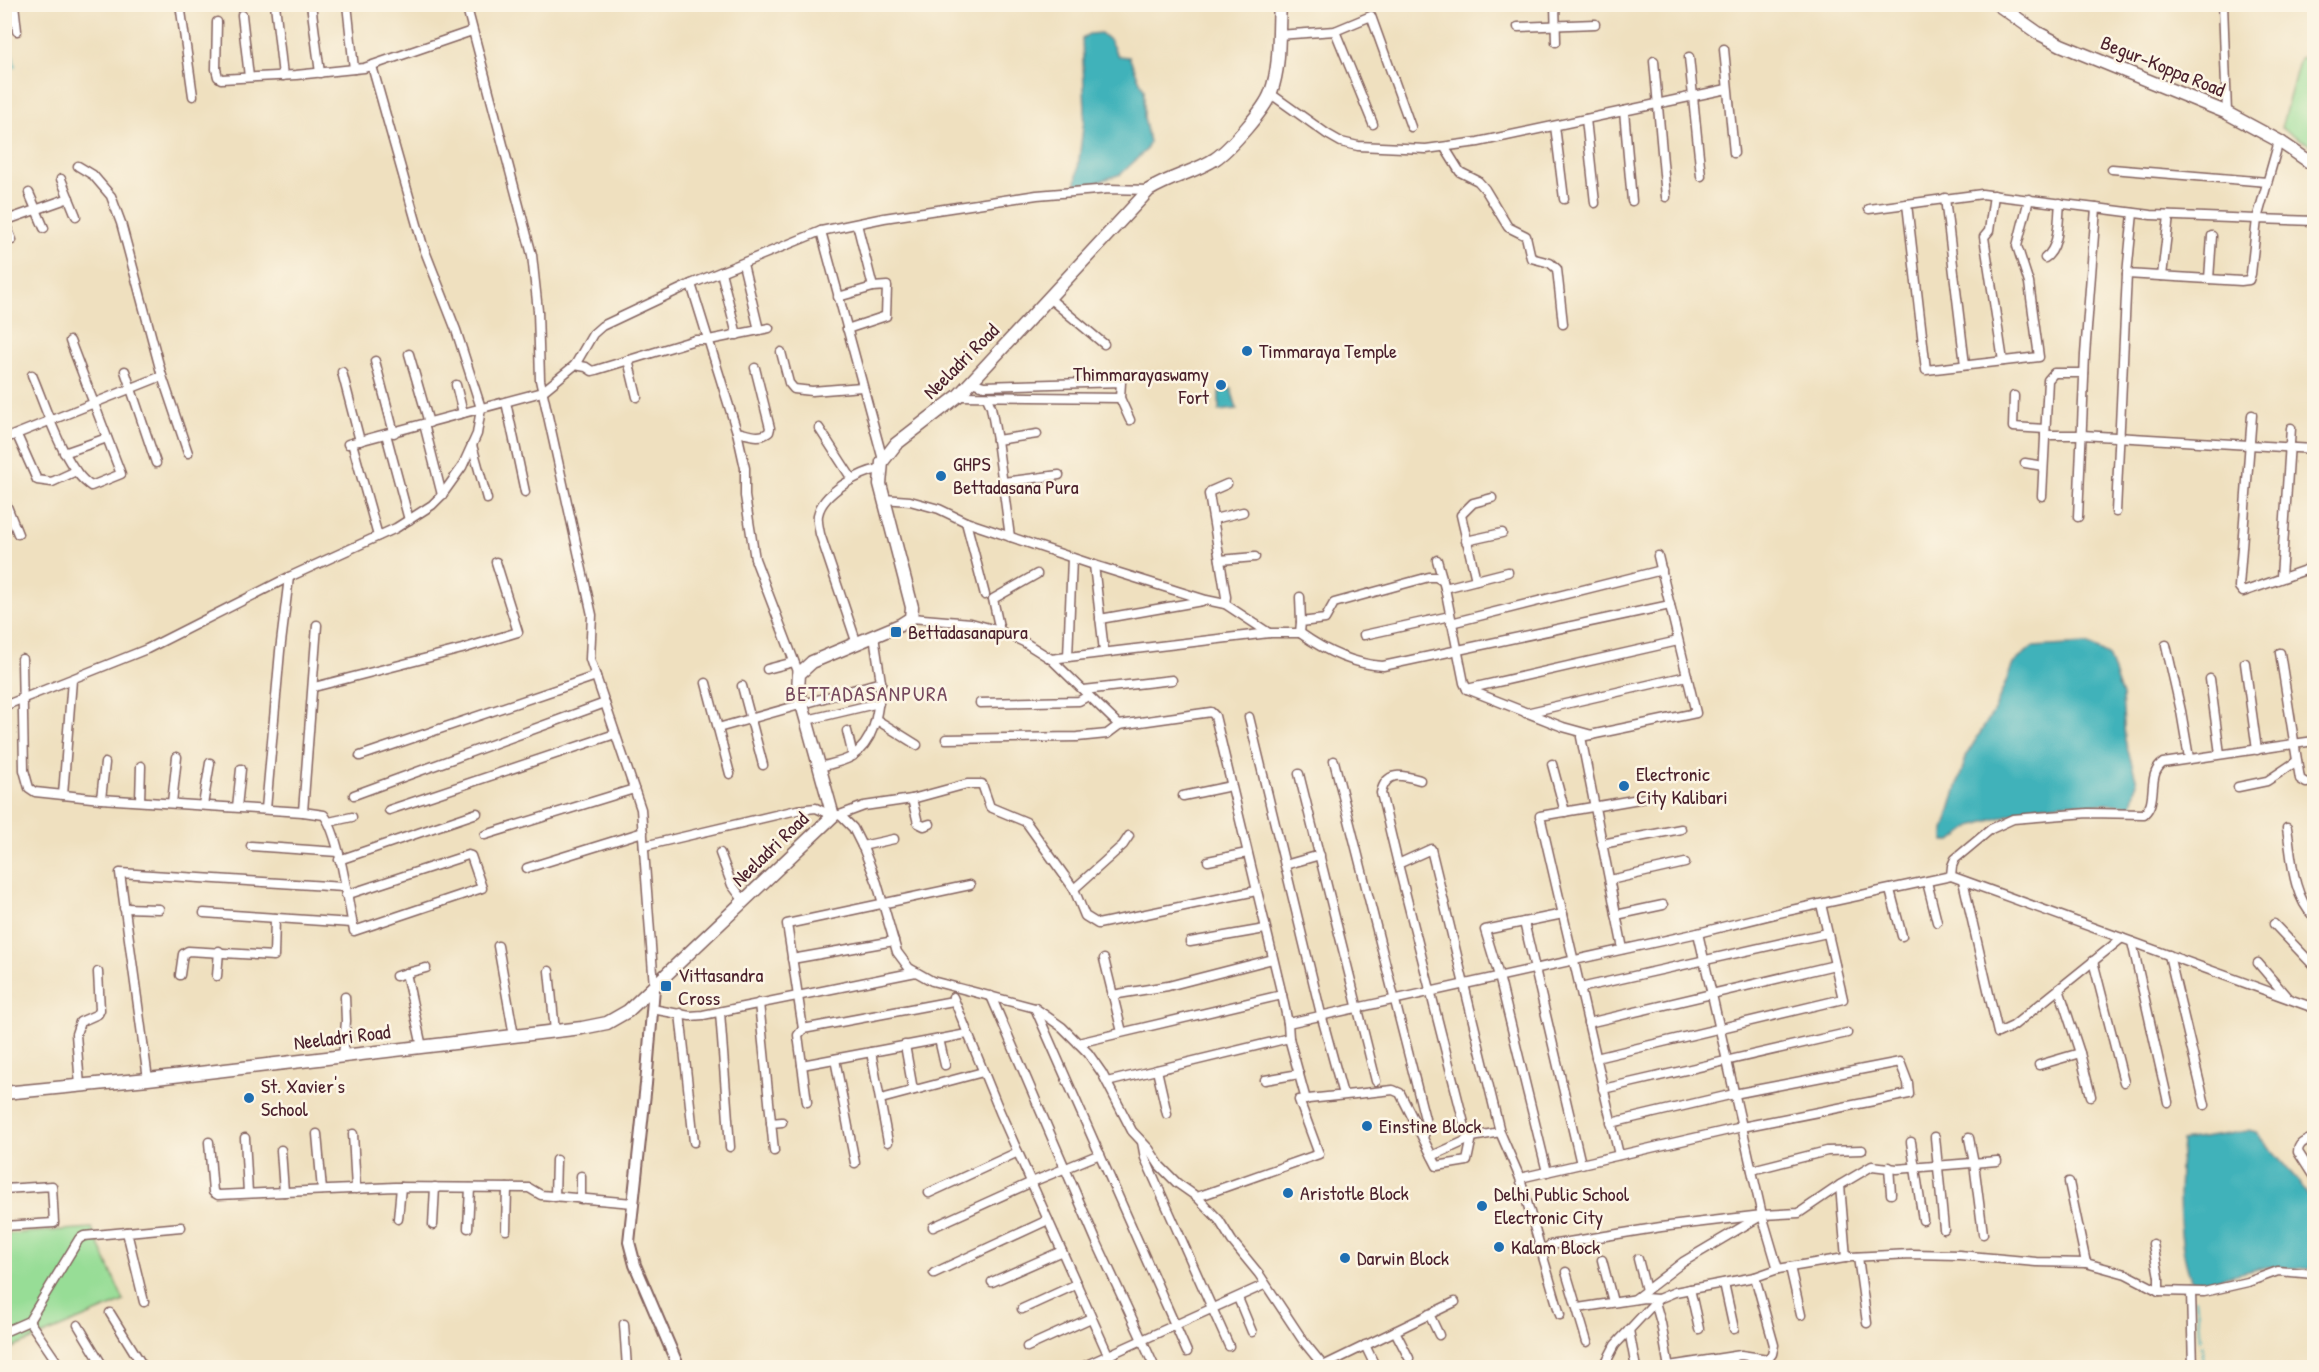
<svg xmlns="http://www.w3.org/2000/svg" width="2319" height="1372" viewBox="0 0 2319 1372" font-family="'Patrick Hand',sans-serif">
<style>
.green{fill:#97dd96;stroke:#707e60;stroke-width:1.5}
.water{fill:#41b2ba;stroke:#466872;stroke-width:1.5}
.lines{fill:none;stroke-linecap:round;stroke-linejoin:round}
.stream{stroke:#41b2ba;stroke-width:2}
.minor-casing{stroke:#84635f;stroke-width:11}
.tertiary-casing{stroke:#84635f;stroke-width:14}
.secondary-casing{stroke:#84635f;stroke-width:15}
.minor{stroke:#fff;stroke-width:8}
.tertiary{stroke:#fff;stroke-width:10}
.secondary{stroke:#fff;stroke-width:12}
.poi-dot{fill:#1f6fb2;stroke:#fcf5e5;stroke-width:2}
.labels{text-anchor:middle;stroke-width:5;stroke-linejoin:round;paint-order:stroke}
.street-label{font-size:20px;fill:#4a1f2b;stroke:#fcf5e5}
.poi-label{font-size:20px;fill:#4a1f2b;stroke:#fcf5e5;text-anchor:start}
.neighbourhood-label{font-size:21px;letter-spacing:1.5px;fill:#76495e;stroke:#fcf5e5}
</style>
<rect width="100%" height="100%" fill="#fcf5e5"/>
<filter id="ink" filterUnits="userSpaceOnUse"><feTurbulence type="fractalNoise" baseFrequency=".0167" numOctaves="2"/><feDisplacementMap in="SourceGraphic" scale="12" xChannelSelector="R" yChannelSelector="G"/><feConvolveMatrix kernelMatrix="1 2 1 2 8 2 1 2 1" color-interpolation-filters="sRGB"/></filter>
<filter id="wash" filterUnits="userSpaceOnUse"><feTurbulence type="fractalNoise" baseFrequency=".008" numOctaves="4" result="noise"/><feDisplacementMap in="SourceGraphic" scale="24" xChannelSelector="R" yChannelSelector="G"/><feGaussianBlur stdDeviation="1.35" result="paint"/><feColorMatrix in="noise" values="0 0 0 0 0 0 0 0 0 0 0 0 0 0 0 0 0 1.4 0 .05"/><feComposite in="paint" operator="in"/></filter>
<g filter="url(#wash)">
<rect width="100%" height="100%" fill="#efe0bf"/>
<g class="green">
<polygon points="2314,55 2314,147 2281,128 2300,58"/>
<polygon points="92,1228 124,1301 5,1351 5,1234"/>
</g>
<g class="water">
<polygon points="1101,33 1110,41 1118,56 1129,57 1144,90 1144,117 1149,142 1146,150 1121,174 1094,183 1076,184 1085,111 1082,38 1089,34"/>
<polygon points="1231,389 1237,409 1219,411 1219,392"/>
<polygon points="2087,644 2108,655 2122,696 2125,740 2137,782 2132,805 2063,803 2039,806 1972,826 1952,841 1944,841 1944,830 1967,754 1995,709 2013,664 2032,647"/>
<path d="M2248,1131L2256,1133L2300,1183L2314,1206V1269L2267,1267L2193,1284C2176,1247 2178,1180 2182,1141Z"/>
</g>
<g class="lines">
<g class="stream">
<polyline points="4,44 11,49 15,66 4,74"/>
<polyline points="2196,1299 2204,1368"/>
</g>
</g>
</g>
<g filter="url(#ink)">
<g class="lines">
<defs>
<g id="minor">
<polyline points="14,4 17,31"/>
<polyline points="180,4 193,96"/>
<polyline points="275,4 283,76"/>
<polyline points="311,4 320,73"/>
<polyline points="347,4 354,69"/>
<polyline points="466,4 532,255 538,311 540,380 592,615 590,659 641,809 654,987"/>
<polyline points="1555,4 1556,42"/>
<polyline points="2223,4 2227,113"/>
<polyline points="242,15 249,77"/>
<polyline points="217,22 216,69 218,77 221,79 296,75 364,68 472,31"/>
<polyline points="1518,27 1595,24"/>
<polyline points="1335,31 1373,124"/>
<polyline points="1278,35 1335,31 1371,16 1411,127"/>
<polyline points="1724,49 1734,153"/>
<polyline points="1689,57 1701,176"/>
<polyline points="1654,61 1666,197"/>
<polyline points="1271,94 1327,134 1341,142 1358,146 1426,149 1478,142 1727,89"/>
<polyline points="1624,111 1632,201"/>
<polyline points="1586,119 1595,203"/>
<polyline points="1555,126 1564,199"/>
<polyline points="1445,148 1460,172 1478,181 1485,189 1508,227 1526,236 1531,258 1550,263 1557,269 1563,324"/>
<polyline points="78,166 93,175 111,196 121,223 162,376 188,453"/>
<polyline points="2112,169 2267,182"/>
<polyline points="61,179 76,216"/>
<polyline points="29,193 44,228"/>
<polyline points="1994,195 1989,231 1984,237 2003,361"/>
<polyline points="1945,198 1965,365"/>
<polyline points="1907,204 1926,370 2039,357 2029,283 2017,246 2029,199"/>
<polyline points="1869,209 1982,194 2096,208"/>
<polyline points="2133,213 2127,274 2241,281 2249,280 2251,274 2257,219 2314,221"/>
<polyline points="4,220 12,240"/>
<polyline points="4,221 69,198"/>
<polyline points="857,224 873,287"/>
<polyline points="821,231 883,460"/>
<path d="M2045,258C2060,248 2058,220 2060,203"/>
<polyline points="743,264 759,330"/>
<polyline points="721,272 737,335"/>
<polyline points="2162,276 2169,216"/>
<polyline points="2209,279 2212,236"/>
<polyline points="691,284 737,432 745,468 745,496 755,559 799,674"/>
<polyline points="838,297 873,287 887,286 886,316 847,329"/>
<polyline points="1049,298 1104,344"/>
<polyline points="781,352 789,383 794,389 812,391 862,387"/>
<polyline points="409,354 429,423"/>
<polyline points="628,360 637,397"/>
<polyline points="375,361 394,433"/>
<polyline points="575,365 586,367 592,371 596,370 695,340 709,340 769,328"/>
<polyline points="125,371 156,463"/>
<polyline points="342,372 360,441"/>
<path d="M32,375C45,405 64,469 91,486L121,474L70,341"/>
<polyline points="971,382 984,386 1121,382 1120,398 1130,420"/>
<polyline points="456,385 463,413"/>
<polyline points="958,396 1120,398"/>
<polyline points="2014,396 2013,427 2045,429"/>
<polyline points="987,398 991,407 997,440 1010,537"/>
<polyline points="506,402 525,492"/>
<polyline points="2252,415 2239,587 2243,592 2314,567"/>
<polyline points="424,424 442,495"/>
<polyline points="819,428 852,479"/>
<path d="M737,432C748,434 760,440 769,432L770,428L755,368"/>
<polyline points="386,434 409,520"/>
<polyline points="17,435 37,480 52,482 76,471"/>
<polyline points="2045,435 2082,435 2314,449"/>
<polyline points="4,439 162,376"/>
<polyline points="997,440 1037,434"/>
<polyline points="352,443 378,536"/>
<polyline points="348,444 542,392 575,365 593,334 602,326 691,284 821,231 884,218 1037,195 1109,189 1149,190"/>
<polyline points="472,445 487,499"/>
<polyline points="64,453 107,438"/>
<polyline points="2025,463 2043,466"/>
<polyline points="1003,482 1059,475"/>
<polyline points="2042,496 2048,380 2054,373 2084,373"/>
<polyline points="4,499 18,534"/>
<polyline points="883,499 910,501 939,509 966,522 1094,565 1206,600 1225,604 1269,633"/>
<polyline points="2116,512 2127,274"/>
<polyline points="2078,517 2085,355 2096,208 2151,215 2257,219 2279,141"/>
<polyline points="1214,519 1243,512"/>
<polyline points="966,522 985,595"/>
<polyline points="1466,541 1502,533"/>
<polyline points="1220,560 1255,557"/>
<polyline points="1437,560 1443,581"/>
<polyline points="1094,565 1104,651"/>
<polyline points="2281,577 2291,428"/>
<polyline points="1476,580 1461,515 1473,503 1492,498"/>
<polyline points="1445,588 1508,572"/>
<polyline points="1300,597 1301,622"/>
<polyline points="1225,604 1226,597 1209,494 1211,491 1227,484"/>
<polyline points="911,618 971,623 1000,631 1024,642 1051,659 1119,725"/>
<polyline points="1100,619 1202,601"/>
<polyline points="1451,623 1662,570"/>
<polyline points="1000,631 993,599 1037,574"/>
<path d="M1300,633C1325,651 1352,664 1383,666L1670,605"/>
<polyline points="1364,635 1450,616"/>
<path d="M857,644L820,534C819,528 817,521 818,515C822,493 860,472 880,469"/>
<polyline points="2166,645 2181,711 2189,758"/>
<polyline points="2280,653 2300,779 2306,783 2314,782"/>
<polyline points="1068,657 1072,558"/>
<path d="M22,659L24,770L29,788L35,792L101,799L303,812L324,815C340,836 348,903 354,931L482,888L471,856L468,855L346,895"/>
<polyline points="1051,659 1269,633 1300,633 1301,622 1325,619 1334,603 1429,577 1436,577 1443,581 1445,588 1464,683 1467,689 1563,727 1592,735"/>
<polyline points="2245,663 2257,750"/>
<polyline points="767,669 794,662"/>
<polyline points="2210,679 2220,754"/>
<polyline points="706,683 730,774"/>
<polyline points="742,686 763,765"/>
<polyline points="314,687 462,649 518,632 496,562"/>
<polyline points="1467,689 1678,641"/>
<polyline points="1084,690 1172,680"/>
<polyline points="980,703 1079,701 1088,696"/>
<polyline points="4,706 147,649 289,577 396,528 432,505 442,495 462,467 477,434 481,408 456,330 423,246 372,66"/>
<polyline points="1526,713 1687,676"/>
<polyline points="1249,717 1321,1014 1342,1091"/>
<polyline points="807,720 879,703"/>
<polyline points="877,720 917,745"/>
<polyline points="718,728 881,682 874,636"/>
<polyline points="847,731 853,756"/>
<polyline points="946,739 1077,737 1107,734 1119,725 1211,712 1215,716 1282,995"/>
<polyline points="360,756 596,676"/>
<polyline points="1334,761 1425,1119 1427,1126 1423,1138"/>
<polyline points="1552,764 1565,812"/>
<path d="M820,767C830,764 842,762 851,757C877,740 878,709 881,682"/>
<polyline points="1299,774 1376,1081"/>
<polyline points="2238,787 2267,781 2297,761"/>
<polyline points="63,795 72,680"/>
<polyline points="354,795 605,703"/>
<polyline points="1183,796 1231,786"/>
<polyline points="101,799 105,763"/>
<polyline points="912,799 918,823 924,826 930,824"/>
<polyline points="140,801 141,766"/>
<polyline points="172,803 177,757"/>
<polyline points="203,805 210,763"/>
<polyline points="237,807 241,769"/>
<polyline points="266,809 280,651 289,577"/>
<polyline points="389,810 615,734"/>
<polyline points="303,812 317,625"/>
<polyline points="840,815 853,828 864,850 877,883 897,952 909,968 932,981 1035,1008 1062,1027 1088,1053 1102,1073 1132,1131 1149,1149 1160,1166 1177,1183 1197,1197 1219,1220 1232,1241 1259,1274 1304,1342 1325,1368"/>
<polyline points="329,822 352,817"/>
<path d="M2287,828C2292,858 2292,895 2314,917"/>
<polyline points="485,835 634,789"/>
<polyline points="1602,844 1681,829"/>
<polyline points="251,846 338,852"/>
<polyline points="644,846 797,810 816,808 833,816 840,815 864,806 912,799 967,784 982,784 990,807 1026,822 1074,889 1085,916 1098,924 1256,891"/>
<polyline points="862,846 894,839"/>
<polyline points="720,853 732,885 744,901"/>
<polyline points="339,860 477,813"/>
<polyline points="1208,861 1247,853"/>
<path d="M1398,864L1381,793C1386,770 1402,775 1420,780"/>
<polyline points="1285,865 1320,855"/>
<polyline points="527,868 643,832"/>
<path d="M1951,876L1952,866L1955,859L1991,829L2013,819L2088,813L2144,814C2159,801 2146,775 2163,763L2314,741"/>
<polyline points="1610,880 1685,863"/>
<polyline points="1963,881 1998,1033 2013,1026 2122,938"/>
<polyline points="1927,882 1937,922"/>
<polyline points="1074,889 1123,845 1129,836"/>
<polyline points="1890,890 1902,936"/>
<polyline points="124,908 159,909"/>
<polyline points="204,913 352,923"/>
<polyline points="1616,915 1663,905"/>
<polyline points="1524,922 1581,1164"/>
<polyline points="2274,924 2314,966"/>
<polyline points="1698,933 1787,911 1951,876 2314,1008"/>
<polyline points="1190,942 1265,929"/>
<polyline points="2132,942 2168,1102"/>
<polyline points="498,946 514,1036"/>
<polyline points="1623,949 1581,737 1696,713 1658,556"/>
<polyline points="2169,955 2205,1105"/>
<polyline points="792,959 894,941"/>
<polyline points="1104,959 1122,1032"/>
<polyline points="2093,961 2124,1082"/>
<polyline points="2258,963 2287,997"/>
<polyline points="549,971 555,1031"/>
<polyline points="406,973 422,1047"/>
<polyline points="180,975 183,954 188,951 274,956 275,918"/>
<polyline points="217,976 219,951"/>
<polyline points="396,976 426,968"/>
<polyline points="1580,988 1827,933"/>
<polyline points="2059,989 2080,1053 2091,1096"/>
<polyline points="1112,995 1168,986 1273,959"/>
<polyline points="991,996 1098,1245 1155,1368"/>
<polyline points="953,997 1000,1112 1114,1368"/>
<polyline points="953,1001 803,1029 787,924 970,885"/>
<polyline points="759,1003 774,1151"/>
<polyline points="1035,1008 1187,1352"/>
<polyline points="652,1009 690,1016 703,1015 916,972"/>
<polyline points="720,1012 730,1147"/>
<polyline points="680,1013 694,1142"/>
<polyline points="1288,1023 1289,1038 1306,1100"/>
<polyline points="1588,1023 1835,965"/>
<polyline points="803,1029 798,1035 807,1102"/>
<polyline points="939,1039 945,1065"/>
<polyline points="1078,1043 1282,995 1288,1023 1698,933 1762,1215 1778,1269"/>
<polyline points="905,1045 913,1090"/>
<polyline points="871,1052 888,1142"/>
<polyline points="343,1056 346,1021 345,997"/>
<polyline points="1596,1058 1843,999 1821,904"/>
<polyline points="835,1059 855,1163"/>
<polyline points="802,1065 967,1034"/>
<polyline points="2039,1065 2080,1053"/>
<polyline points="1157,1070 1167,1114"/>
<polyline points="148,1079 120,873 344,887"/>
<polyline points="1265,1080 1299,1074"/>
<polyline points="1107,1082 1289,1038"/>
<polyline points="80,1086 76,1034 80,1022 98,1014 100,1010 98,972"/>
<polyline points="1603,1089 1847,1033"/>
<polyline points="881,1099 983,1072"/>
<polyline points="771,1123 782,1122"/>
<polyline points="317,1134 322,1190"/>
<polyline points="353,1134 356,1189"/>
<polyline points="1935,1137 1944,1229"/>
<path d="M2314,1137C2307,1141 2298,1142 2298,1152L2314,1177"/>
<polyline points="245,1138 248,1193"/>
<polyline points="1969,1138 1974,1163 1983,1234"/>
<polyline points="1468,1139 1398,864 1431,849 1500,1132"/>
<polyline points="209,1142 213,1192 218,1195 395,1187 529,1188 541,1195 633,1203"/>
<polyline points="1142,1142 1145,1158 1229,1346"/>
<polyline points="1911,1142 1923,1220"/>
<polyline points="281,1150 284,1192"/>
<polyline points="1619,1155 1540,816 1645,798"/>
<polyline points="1432,1156 1472,1138"/>
<polyline points="1889,1167 1891,1194"/>
<polyline points="1752,1170 1827,1151 1862,1150"/>
<polyline points="1547,1172 1499,976 1485,930 1563,914"/>
<polyline points="581,1176 581,1199"/>
<polyline points="1520,1178 1560,1315"/>
<polyline points="2069,1182 2086,1263"/>
<polyline points="4,1189 52,1186 54,1223 4,1226"/>
<polyline points="929,1193 1018,1152"/>
<polyline points="555,1197 556,1160"/>
<polyline points="1197,1197 1319,1154 1299,1100 1393,1090 1400,1093 1437,1166 1467,1161 1472,1137 1500,1132 1520,1178 1742,1127 1909,1094 1908,1083 1900,1062 1734,1094 1611,1123"/>
<polyline points="398,1219 401,1187"/>
<polyline points="433,1225 435,1187"/>
<polyline points="933,1227 1032,1182 1100,1154"/>
<polyline points="468,1228 470,1188"/>
<polyline points="506,1230 507,1188"/>
<polyline points="2153,1244 2159,1277 2159,1291"/>
<polyline points="1550,1245 1661,1227 1762,1215 1799,1213 1840,1185"/>
<polyline points="1858,1257 1867,1323"/>
<polyline points="1846,1258 1840,1185 1872,1166 1897,1169 1997,1161"/>
<polyline points="1638,1259 1646,1290"/>
<polyline points="1602,1260 1613,1302"/>
<polyline points="1790,1267 1801,1315"/>
<polyline points="1566,1272 1587,1342"/>
<polyline points="934,1273 1048,1220"/>
<polyline points="1755,1277 1774,1345 1772,1354 1768,1359 1769,1368"/>
<polyline points="992,1282 1062,1251"/>
<polyline points="1724,1283 1734,1329"/>
<polyline points="1690,1289 1699,1329"/>
<polyline points="2191,1292 2193,1368"/>
<polyline points="1238,1298 1252,1332"/>
<polyline points="1635,1299 1683,1262 1759,1217"/>
<polyline points="144,1302 127,1232 181,1227"/>
<polyline points="1655,1302 1661,1323 1669,1368"/>
<polyline points="1578,1308 1644,1298 1658,1299"/>
<polyline points="1022,1309 1077,1284"/>
<polyline points="110,1313 144,1368"/>
<polyline points="1429,1314 1439,1335"/>
<polyline points="29,1321 61,1368"/>
<polyline points="624,1324 627,1368"/>
<polyline points="78,1325 104,1368"/>
<polyline points="1629,1330 1636,1368"/>
<polyline points="1395,1331 1409,1358"/>
<polyline points="4,1332 29,1321 79,1239 84,1236 127,1232"/>
<polyline points="1365,1345 1376,1368"/>
<polyline points="1027,1347 1091,1318"/>
<polyline points="1733,1357 1734,1368"/>
<polyline points="1323,1366 1455,1302"/>
<polyline points="1669,1366 1741,1355 1768,1359"/>
<polyline points="1080,1368 1264,1285"/>
<polyline points="1603,1368 1615,1345 1658,1299 1675,1292 1755,1277 1778,1269 1851,1257 1911,1254 1959,1255 2036,1262 2086,1263 2126,1274 2159,1291 2204,1292 2248,1282 2278,1271 2314,1274"/>
</g>
<polyline id="tertiary" points="654,988 646,1084 629,1242 635,1265 679,1368"/>
<g id="secondary">
<polyline points="1997,4 2038,33 2061,45 2225,112 2279,141 2314,165"/>
<path d="M4,1093L148,1079L582,1028L607,1023L628,1011L833,816L798,690L799,674L812,662L900,625L911,618L912,607L880,484L882,462L896,444L958,396L1149,190C1170,177 1197,171 1215,159C1230,149 1266,108 1271,92C1281,65 1278,32 1280,4"/>
</g>
</defs>
<use href="#minor" class="minor-casing"/>
<use href="#tertiary" class="tertiary-casing"/>
<use href="#secondary" class="secondary-casing"/>
<use href="#minor" class="minor"/>
<use href="#tertiary" class="tertiary"/>
<use href="#secondary" class="secondary"/>
</g>
</g>
<g class="poi-dot">
<circle cx="1247" cy="351" r="6"/>
<circle cx="1221" cy="385" r="6"/>
<circle cx="941" cy="476" r="6"/>
<rect x="890" y="626" width="12" height="12" rx="3"/>
<circle cx="1624" cy="786" r="6"/>
<rect x="660" y="980" width="12" height="12" rx="3"/>
<circle cx="249" cy="1098" r="6"/>
<circle cx="1367" cy="1126" r="6"/>
<circle cx="1288" cy="1193" r="6"/>
<circle cx="1482" cy="1206" r="6"/>
<circle cx="1499" cy="1247" r="6"/>
<circle cx="1345" cy="1258" r="6"/>
</g>
<g class="labels">
<g class="street-label">
<text transform="translate(2163 66) rotate(22)" y="7">Begur-Koppa Road</text>
<text transform="translate(961 361) rotate(-45)" y="7">Neeladri Road</text>
<text transform="translate(770 849) rotate(-44)" y="7">Neeladri Road</text>
<text transform="translate(342 1037) rotate(-7)" y="7">Neeladri Road</text>
</g>
<g class="poi-label">
<text x="1259" y="358">Timmaraya Temple</text>
<text x="1209" y="381" text-anchor="end">Thimmarayaswamy<tspan x="1209" dy="23">Fort</tspan></text>
<text x="953" y="471">GHPS<tspan x="953" dy="23">Bettadasana Pura</tspan></text>
<text x="908" y="639">Bettadasanapura</text>
<text x="1636" y="781">Electronic<tspan x="1636" dy="23">City Kalibari</tspan></text>
<text x="678" y="982">Vittasandra<tspan x="678" dy="23">Cross</tspan></text>
<text x="261" y="1093">St. Xavier's<tspan x="261" dy="23">School</tspan></text>
<text x="1379" y="1133">Einstine Block</text>
<text x="1300" y="1200">Aristotle Block</text>
<text x="1494" y="1201">Delhi Public School<tspan x="1494" dy="23">Electronic City</tspan></text>
<text x="1511" y="1254">Kalam Block</text>
<text x="1357" y="1265">Darwin Block</text>
</g>
<g class="neighbourhood-label">
<text x="867" y="701">BETTADASANPURA</text>
</g>
</g>
<rect width="2319" height="1372" fill="none" stroke="#fcf5e5" stroke-width="24"/>
</svg>
